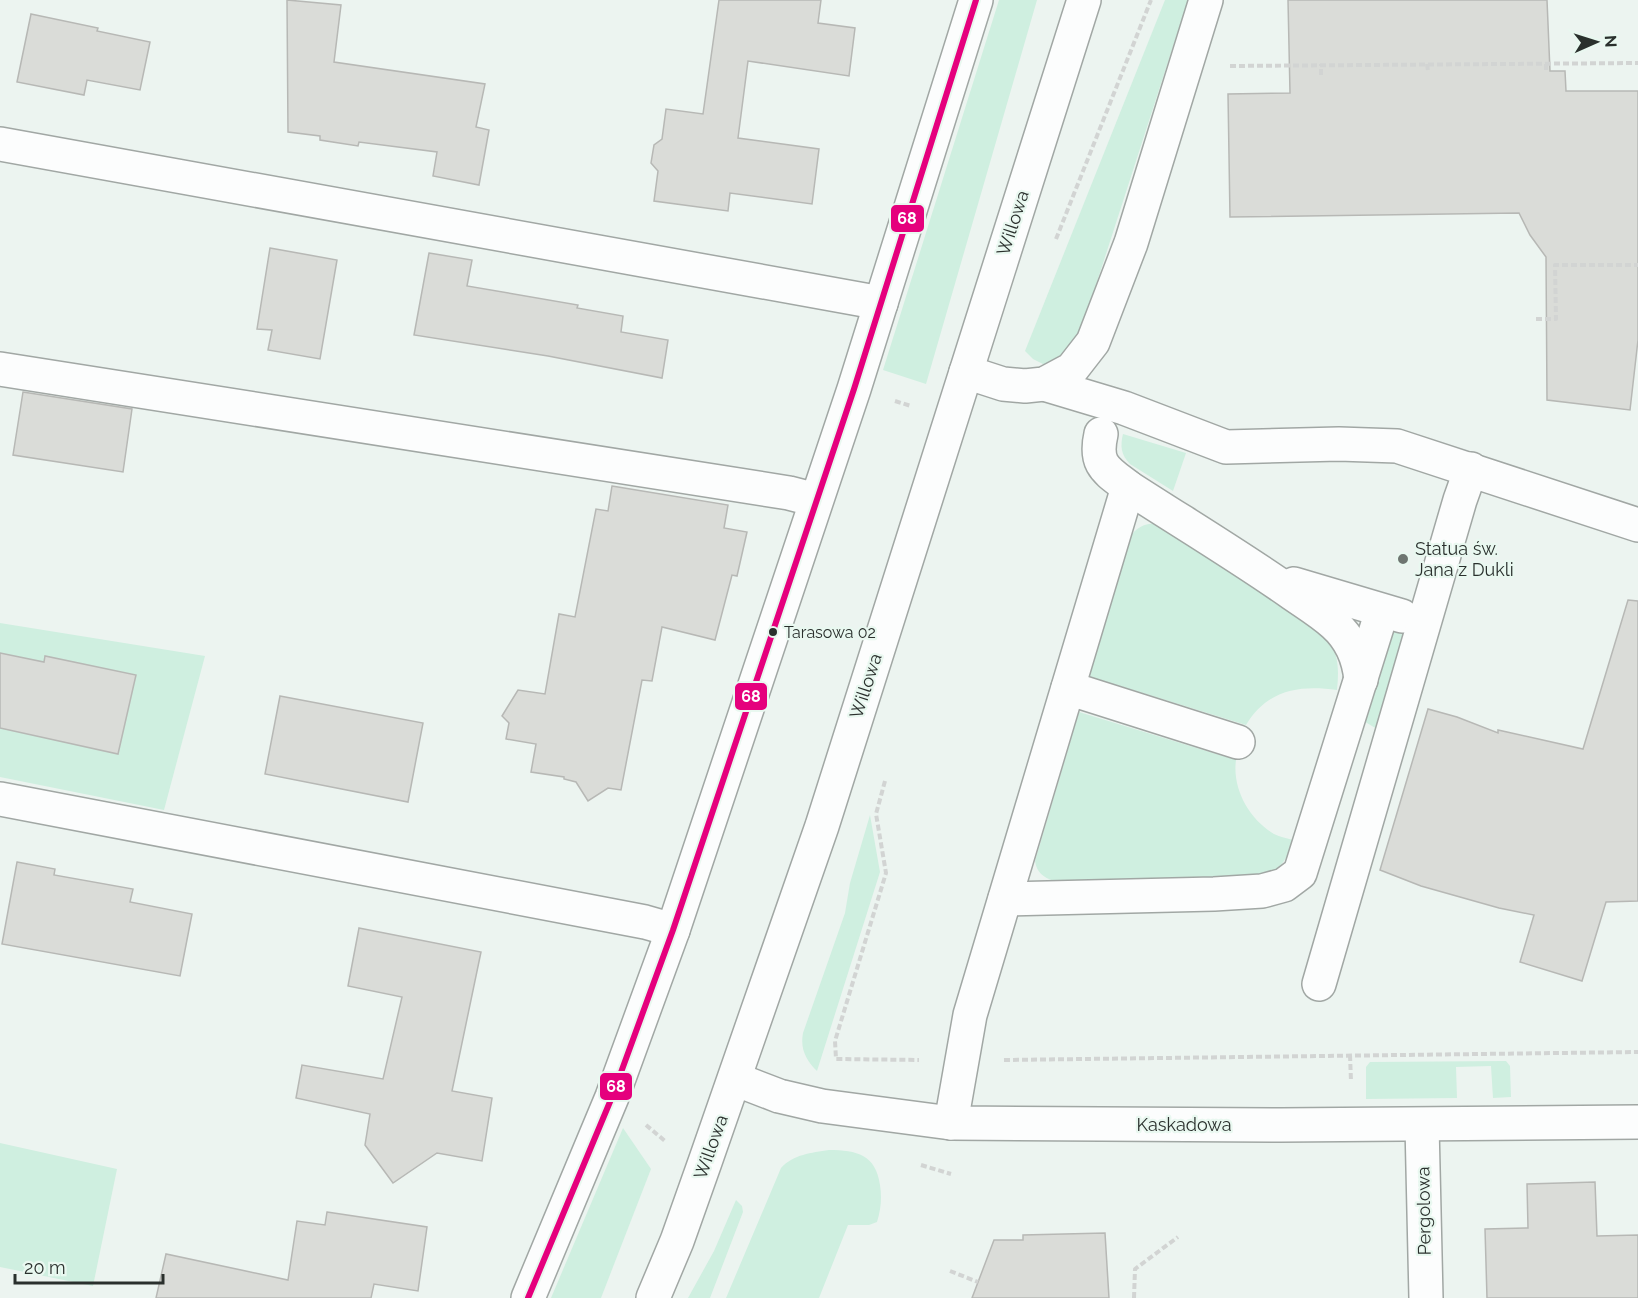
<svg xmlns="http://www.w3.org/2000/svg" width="1638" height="1298" viewBox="0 0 1638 1298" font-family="Raleway,sans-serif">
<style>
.green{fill:#cfefe0}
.building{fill:#dadcd8;stroke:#b7b8b5;stroke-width:1.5}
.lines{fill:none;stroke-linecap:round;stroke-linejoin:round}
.minor-casing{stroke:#a1a7a4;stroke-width:36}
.path{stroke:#d2d4d3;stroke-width:4;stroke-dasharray:6 3;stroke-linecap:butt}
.minor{stroke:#fcfdfd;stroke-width:33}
.bus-1-casing{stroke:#e9f8f0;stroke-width:10}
.bus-1{stroke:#e5007d;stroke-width:6}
.poi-dot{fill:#6e7571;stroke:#e9f8f0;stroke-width:2}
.bus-dot{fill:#2a302d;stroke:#e9f8f0;stroke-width:2}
.labels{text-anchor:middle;stroke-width:4.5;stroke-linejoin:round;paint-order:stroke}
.bus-label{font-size:16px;fill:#2a302d;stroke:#e9f8f0;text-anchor:start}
.street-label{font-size:18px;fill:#2a302d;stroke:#e9f8f0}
.poi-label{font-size:18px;fill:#2a302d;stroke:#e9f8f0;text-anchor:start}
.line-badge{stroke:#e9f8f0;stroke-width:2}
.badge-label{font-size:16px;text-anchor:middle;font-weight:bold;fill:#fff}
</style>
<rect width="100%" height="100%" fill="#ecf4f0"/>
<g class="green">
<polygon points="999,0 1037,0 926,384 883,370"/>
<polygon points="1165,0 1188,0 1074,353 1047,366 1033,359 1025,351"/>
<path d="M1123,434L1186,453L1173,491L1130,464C1121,455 1120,446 1123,434Z"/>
<path d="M1157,523L1166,528L1327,637C1339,654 1339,670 1337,690C1300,685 1268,689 1246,725L1088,676L1129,539C1136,527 1143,524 1157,523Z"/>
<polygon points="1392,621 1417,630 1387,735 1362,720"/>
<polygon points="0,623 205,656 164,810 0,777"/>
<path d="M1079,712L1236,760C1232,789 1249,819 1274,834C1280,837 1287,838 1293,840C1285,864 1281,870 1257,876L1054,881C1043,877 1037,873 1035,861Z"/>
<path d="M870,815L880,872L817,1071C806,1060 800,1049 803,1033L845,913L850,883Z"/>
<polygon points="1506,1061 1510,1066 1511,1097 1493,1098 1491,1066 1456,1067 1457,1098 1366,1099 1366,1067 1370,1062"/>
<polygon points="623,1128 651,1169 601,1298 551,1298"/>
<polygon points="0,1143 117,1169 93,1286 0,1267"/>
<path d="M829,1150C857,1150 876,1155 880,1185C882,1198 881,1209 877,1222L869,1225H848L819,1298H726L781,1168C794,1154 811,1153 829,1150Z"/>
<polygon points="736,1200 742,1206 743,1212 710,1298 688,1298 714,1251"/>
</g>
<g class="building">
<polygon points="287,0 341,5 334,62 485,84 476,127 489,130 479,185 433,176 437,152 359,142 358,146 320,140 320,136 288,132"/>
<polygon points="719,0 821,0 818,23 855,28 849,76 748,61 738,138 819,149 812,204 730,193 728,211 654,201 658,171 651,163 654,145 662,139 666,109 703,114"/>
<polygon points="1288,0 1547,0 1550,71 1565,71 1566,91 1638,91 1638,340 1630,410 1547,400 1546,257 1530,235 1519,213 1230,217 1228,94 1290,93"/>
<polygon points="31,14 98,28 97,31 150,42 140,90 87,80 84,95 17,82"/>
<polygon points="270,248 337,260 320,359 268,350 272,330 257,329"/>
<polygon points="429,253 472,260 467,286 578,305 577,308 623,316 621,332 668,340 662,378 548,356 414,335"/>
<polygon points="23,392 132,409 123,472 13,455"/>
<polygon points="612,486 728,505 724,528 747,532 737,576 732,575 715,640 662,627 652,681 642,680 621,790 608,788 588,801 576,782 564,779 564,777 531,772 536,744 506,739 509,723 502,716 518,690 545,694 559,614 575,617 596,509 608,511"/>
<polygon points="1628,600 1638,601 1638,901 1606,902 1582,981 1520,962 1534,915 1499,908 1421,886 1380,870 1428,709 1457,717 1498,733 1498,730 1583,749"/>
<polygon points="0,653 44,662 45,656 136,675 118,754 0,728"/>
<polygon points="280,696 423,723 408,802 265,774"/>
<polygon points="17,862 55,869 54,875 133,889 130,902 192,914 180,976 2,944"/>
<polygon points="359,928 481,952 452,1091 492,1098 482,1161 437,1153 393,1183 365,1145 370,1114 296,1098 302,1065 383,1079 402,997 348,986"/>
<polygon points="1595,1182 1597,1236 1638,1235 1638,1298 1487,1298 1485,1229 1528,1228 1527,1184"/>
<polygon points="327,1212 427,1227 418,1291 374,1284 371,1298 156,1298 166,1254 288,1280 297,1221 325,1225"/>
<polygon points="1105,1233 1109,1298 972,1298 994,1240 1023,1240 1023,1235"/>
</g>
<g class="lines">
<defs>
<g id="minor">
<polyline points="0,144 881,303"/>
<polyline points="0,369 789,493 816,500"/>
<polyline points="966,372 1003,384 1025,386 1044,384 1072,369 1093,342 1131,243 1206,0"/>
<polyline points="1044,384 1124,408 1226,447 1339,444 1397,446 1638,525"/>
<path d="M1101,434C1094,465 1106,470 1128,487C1182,522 1237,555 1290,592C1304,602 1321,612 1334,624C1351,639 1359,659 1361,680"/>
<polyline points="1294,584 1402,616"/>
<polyline points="1068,688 1238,742"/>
<polyline points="0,799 645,922 673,930"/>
<polyline points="1005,899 1214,894 1262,891 1284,885 1300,873 1382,611"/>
<polyline points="1319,984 1460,500 1471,469"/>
<polyline points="735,1079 779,1096 822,1106 951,1123 1281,1125 1638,1122"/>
<polyline points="951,1123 970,1015 1128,487"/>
<polyline points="1422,1125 1426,1298"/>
<polyline points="528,1298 612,1097 673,930 854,389 976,0"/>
<polyline points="653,1298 677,1241 705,1162 822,826 1084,0"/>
</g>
</defs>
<use href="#minor" class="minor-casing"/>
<g class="path">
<polyline points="1427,64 1428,71"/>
<polyline points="1546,64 1546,71"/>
<polyline points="1230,66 1638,63"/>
<polyline points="1321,75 1321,64"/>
<polyline points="1056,239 1151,0"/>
<polyline points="1536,319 1556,319 1555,265 1638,265"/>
<polyline points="895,401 911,406"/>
<polyline points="885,781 876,814 886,873 835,1041 836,1059 919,1060"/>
<polyline points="1350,1055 1351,1081"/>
<polyline points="1004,1060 1638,1052"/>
<polyline points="646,1125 665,1141"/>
<polyline points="921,1165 951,1174"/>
<polyline points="950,1271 978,1282"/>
<polyline points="1134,1298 1135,1269 1178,1237"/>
</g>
<use href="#minor" class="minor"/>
<defs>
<polyline id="bus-1" points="528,1298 612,1097 673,930 854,389 976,0"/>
</defs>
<use href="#bus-1" class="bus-1-casing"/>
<use href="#bus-1" class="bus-1"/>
</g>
<circle class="poi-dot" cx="1403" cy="559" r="6"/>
<circle class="bus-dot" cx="773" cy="632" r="5"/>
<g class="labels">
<g class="bus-label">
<text x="784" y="638">Tarasowa 02</text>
</g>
<g class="street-label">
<text transform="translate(1013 223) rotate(-72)" y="6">Willowa</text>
<text transform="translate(866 686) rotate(-72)" y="6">Willowa</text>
<text x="1184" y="1131">Kaskadowa</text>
<text transform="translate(711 1147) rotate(-70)" y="6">Willowa</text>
<text transform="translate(1424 1211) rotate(-91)" y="6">Pergolowa</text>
</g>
<g class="poi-label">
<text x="1415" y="555">Statua św.<tspan x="1415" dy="21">Jana z Dukli</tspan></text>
</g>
</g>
<g class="line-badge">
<rect x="890" y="204" width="35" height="29" rx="6" fill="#e5007d"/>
<rect x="734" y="682" width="34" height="29" rx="6" fill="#e5007d"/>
<rect x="599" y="1072" width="34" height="29" rx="6" fill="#e5007d"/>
</g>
<g class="badge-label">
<text x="907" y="224">68</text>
<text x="751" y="702">68</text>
<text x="616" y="1092">68</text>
</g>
<g transform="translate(1596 42) rotate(87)" stroke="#e9f8f0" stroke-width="4.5" paint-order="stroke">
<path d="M0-4.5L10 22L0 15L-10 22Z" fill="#2a302d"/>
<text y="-9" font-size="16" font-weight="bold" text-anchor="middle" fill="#2a302d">N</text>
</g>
<path d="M15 1274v9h148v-9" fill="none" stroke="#2a302d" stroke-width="3"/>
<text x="24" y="1274" font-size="18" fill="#2a302d" stroke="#e9f8f0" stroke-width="4.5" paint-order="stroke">20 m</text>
</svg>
